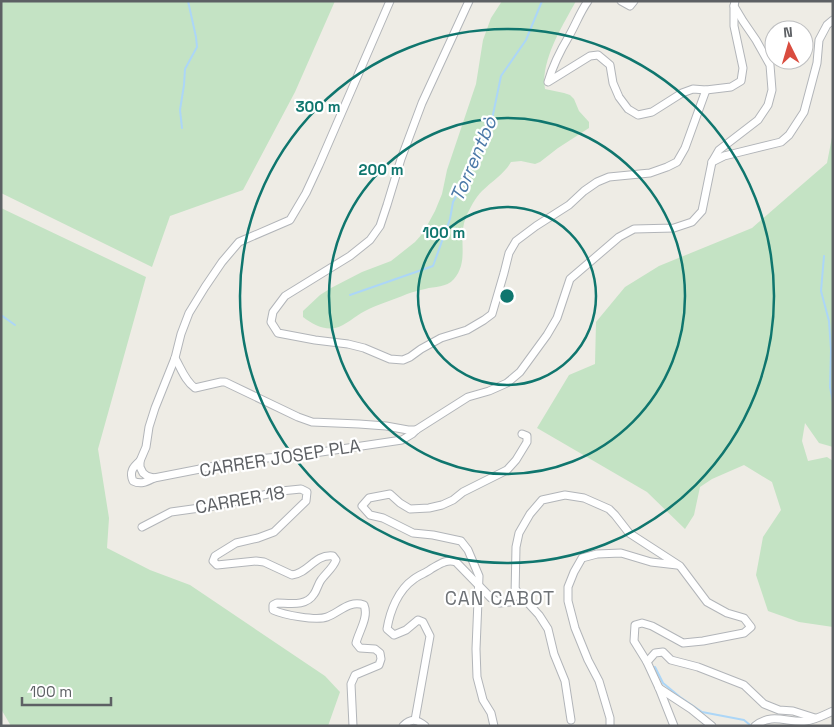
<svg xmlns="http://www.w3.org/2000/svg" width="834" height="727" viewBox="0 0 834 727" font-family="'Space Grotesk',sans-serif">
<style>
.green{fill:#c4e3c4}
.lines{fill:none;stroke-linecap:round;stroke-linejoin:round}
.stream{stroke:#acd6f7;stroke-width:2}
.minor-casing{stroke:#b2b5b9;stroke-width:9}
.minor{stroke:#fff;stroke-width:7}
.ring{fill:none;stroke:#0f766e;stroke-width:2.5}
.labels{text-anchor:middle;stroke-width:4.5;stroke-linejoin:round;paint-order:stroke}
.street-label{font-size:18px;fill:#5d6064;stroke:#fff}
.water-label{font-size:19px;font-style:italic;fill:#4a78a7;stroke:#fff}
.neighbourhood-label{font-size:19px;letter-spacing:1px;fill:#6e7276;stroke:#fff}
.centre{fill:#0f766e;stroke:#fff;stroke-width:2.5}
.ring-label{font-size:15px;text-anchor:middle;font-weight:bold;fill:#0f766e;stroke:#fff;stroke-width:4.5;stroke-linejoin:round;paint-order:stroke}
</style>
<rect width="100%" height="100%" fill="#eeece5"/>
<g class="green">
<polygon points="1,1 335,1 295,92 243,190 170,216 152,267 1,193"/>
<path d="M502,1H576C563,25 540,61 545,89L564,93L570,95L574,99L579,111L589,122V128L558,148L540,162L535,164L521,161L511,162C504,174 492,181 482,191C475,198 470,208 466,217C457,239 470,260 454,279C446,288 435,286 425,289C419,290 413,292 407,294C393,300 378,304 365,311C355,316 345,326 335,328C323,330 312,324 303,317V311L320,295L331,288L362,272L391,261L415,242L423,233L435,211L442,194L447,170L476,84L483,40L491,18Z"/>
<polygon points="833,132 833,447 819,443 805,423 802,441 808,461 827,457 833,461 833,627 799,622 768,611 756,575 763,537 781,510 772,482 744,465 712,479 700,487 694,515 685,529 647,492 537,428 569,375 595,364 596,322 625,287 659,266 752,228 827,163"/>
<polygon points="1,208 146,277 98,449 109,518 107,548 150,570 190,585 325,676 340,692 328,726 11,726 1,709"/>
</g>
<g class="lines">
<g class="stream">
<polyline points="182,128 180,110 184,85 185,69 197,47 196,37 188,1"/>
<polyline points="824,256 821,291 829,321 831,350 830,387 833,402"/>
<polyline points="350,295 433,266 450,219 453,202 465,180 473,151 480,146 490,129 501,76 526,40 542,1"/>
<polyline points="1,315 15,325"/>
<polyline points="655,667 663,683 680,697 702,712 744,720 750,725"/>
</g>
<defs>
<g id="minor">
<polyline points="390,1 319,165 306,193 290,220 239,242 222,262 205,287 189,313 181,334 175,358 155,408 149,427 146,447 140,461 140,467 143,473 147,476 154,478 246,460 301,455 402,440 412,434 416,430 468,397 489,391 507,383 520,372 547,335 557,318 570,279 619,237 634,229 674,228 692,222 702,211 712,162 719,150 758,120 768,105 772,90 770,65 756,40 743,21 734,6 735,1"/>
<polyline points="469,1 422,103 401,159 387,205 380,226 370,240 350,256 285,296 273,312 271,322 278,333 315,340 348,344 364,348 390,359 403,360 410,357 421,349 441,338 467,330 484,320 492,314 504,273 509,253 516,241 536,226 569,205 584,191 597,182 609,177 650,173 667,167 677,162 685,148 706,90"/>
<path d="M588,1C580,12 576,24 569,36C560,51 553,65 548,82L590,56L598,55L610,65L613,83L619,97L628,109L638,115L652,112L682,93L693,89L706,90L731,87L741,81L743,68L734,26V6"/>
<polyline points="621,1 630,6 634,1"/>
<polyline points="712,162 724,156 781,142 789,135 804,112 817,63 819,40 827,25 833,20"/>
<path d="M175,358C181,368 185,381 195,388L221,382H225L298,417L312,422L359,424L386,426L408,430H416"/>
<path d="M140,461C133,467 129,472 133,481C141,485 146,482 154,478"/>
<path d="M142,527L171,512L214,506L281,491L301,489L307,492L306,501L274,532L258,538L236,543L215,556L213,561L217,565L256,561L264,562L292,575C309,573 314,554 333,556L336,560C333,568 326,573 321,580C318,584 317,590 314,594C306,607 289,603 277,603L273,605V610C284,615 316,621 327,617C340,612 349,600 364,605C369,617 359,631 356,643L360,648L375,649L380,653L381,659L379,665L355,675L351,684L353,726"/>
<polyline points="516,590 539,615 548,629 554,654 565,681 571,720"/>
<polyline points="647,662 655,653 663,652 671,660 698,667 744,685 764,704 779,710 793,711 815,718"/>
<polyline points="659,688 691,709 712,726"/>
<path d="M415,720L430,636L423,622L418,620L406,630L394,635L387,629C390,611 398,590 414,579C419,575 426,573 431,569C440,564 446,559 456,562L491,598L500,603L510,602L515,596L516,547L519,533L530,514L542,500L565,495L584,498L609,509L615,515L629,533L680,566L707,602L727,613L744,618L751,627L744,633L703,641L683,643L652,626L642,623L635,625L634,641L647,662L659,688L674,726"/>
<path d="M403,726C411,718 417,719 425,726"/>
<polyline points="494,726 491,713 483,700 477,677 476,649 479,576 468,550 461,541 433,535 413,533 383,518 370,515 362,506 369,498 390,494 400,503 410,509 429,508 442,505 453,500 463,492 507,470 516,460 527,442 527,436 522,434"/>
<polyline points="610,726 610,718 599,681 588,660 575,628 568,601 568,587 574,572 582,558 597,554 621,553 651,562 677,565"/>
<path d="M755,726C772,712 787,723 806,721C815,720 824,715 833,711"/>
</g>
</defs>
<use href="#minor" class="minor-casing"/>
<use href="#minor" class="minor"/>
</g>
<g class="ring">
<circle cx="507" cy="296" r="89"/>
<circle cx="507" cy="296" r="178"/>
<circle cx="507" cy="296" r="267"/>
</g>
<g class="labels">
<g class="street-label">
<text transform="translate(280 458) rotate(-9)" y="6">CARRER JOSEP PLA</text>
<text transform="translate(240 500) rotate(-10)" y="6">CARRER 18</text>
</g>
<g class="water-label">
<text transform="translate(473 159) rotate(-67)" y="7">Torrentbò</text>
</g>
<g class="neighbourhood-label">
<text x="500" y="605">CAN CABOT</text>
</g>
</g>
<circle cx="507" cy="296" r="8" class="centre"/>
<g class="ring-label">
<text x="318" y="112">300 m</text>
<text x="381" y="175">200 m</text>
<text x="444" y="238">100 m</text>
</g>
<rect width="834" height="727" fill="none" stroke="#5d6064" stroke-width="5"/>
<g transform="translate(789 45) rotate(355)"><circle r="24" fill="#ffffff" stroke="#bebfc1"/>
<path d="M0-4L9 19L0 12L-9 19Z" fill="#d94c3f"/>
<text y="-8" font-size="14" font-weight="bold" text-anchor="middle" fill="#5d6064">N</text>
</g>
<path d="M22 697v8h89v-8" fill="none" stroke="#5d6064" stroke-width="2.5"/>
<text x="30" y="697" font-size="15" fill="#5d6064" stroke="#ffffff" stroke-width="4" paint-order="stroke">100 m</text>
</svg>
